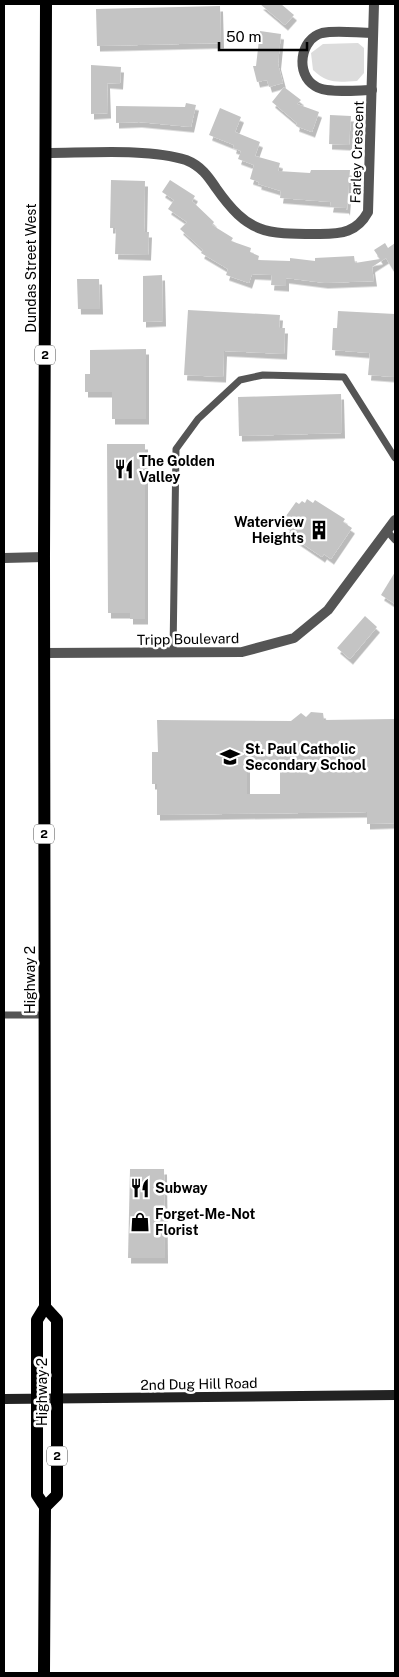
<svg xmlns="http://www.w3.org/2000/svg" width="399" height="1677" viewBox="0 0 399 1677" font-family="'Public Sans',sans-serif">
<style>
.green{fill:#dcdcdc}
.building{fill:#c4c4c4;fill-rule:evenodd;filter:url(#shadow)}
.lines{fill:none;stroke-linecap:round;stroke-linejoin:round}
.lane{stroke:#555;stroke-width:7}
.street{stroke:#555;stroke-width:10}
.secondary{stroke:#222;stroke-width:10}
.primary{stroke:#000;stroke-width:12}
.labels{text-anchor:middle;stroke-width:5;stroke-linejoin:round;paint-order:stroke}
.shield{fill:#fff;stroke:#4c4c4c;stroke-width:1}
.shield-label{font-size:12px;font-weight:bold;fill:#000}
.street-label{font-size:14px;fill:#000;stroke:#fff}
.poi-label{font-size:14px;font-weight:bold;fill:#000;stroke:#fff;text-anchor:start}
</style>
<defs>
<filter id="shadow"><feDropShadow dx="3" dy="5.5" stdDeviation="0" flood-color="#0004"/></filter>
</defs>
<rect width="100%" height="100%" fill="#fff"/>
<path class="green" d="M358,43L364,48V73L357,81C337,82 328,84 313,70L311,53L323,44Z"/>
<g class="building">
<polygon points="260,4 281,4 294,15 285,25"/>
<polygon points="220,6 221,43 97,46 96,9"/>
<polygon points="260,31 281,34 278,64 283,83 269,87 267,80 257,82 253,66 256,66"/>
<polygon points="91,65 121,67 120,84 107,83 108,113 91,114"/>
<polygon points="284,87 301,100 297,104 319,112 312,132 296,126 297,123 272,102"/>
<polygon points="186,103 196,105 191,127 139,122 116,123 116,106 185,107"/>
<polygon points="220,108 241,117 235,132 260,142 255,156 280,163 278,171 310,173 311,170 350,170 347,210 346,208 330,207 331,202 280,198 281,191 258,184 259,182 250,179 254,165 238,159 241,151 233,148 234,145 209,135"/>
<polygon points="330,115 351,116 349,145 329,144"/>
<polygon points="111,180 145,181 144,232 149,232 148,255 115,254 116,228 110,228"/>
<polygon points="170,180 195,196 192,201 214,222 212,225 233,238 231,241 251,248 250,252 259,256 258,260 290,261 290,258 315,261 315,258 354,256 355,263 380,259 374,250 385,243 388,248 395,243 395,273 386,258 372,267 374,281 325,283 286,278 286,286 271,285 272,275 252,274 249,283 226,275 228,269 201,253 203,250 180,229 187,222 168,209 174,200 162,192"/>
<polygon points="162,275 163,321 143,322 143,276"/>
<polygon points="77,279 99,279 100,309 78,309"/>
<polygon points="188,310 280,315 279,328 285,328 284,354 224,351 223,377 184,375"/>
<polygon points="338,311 395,314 395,377 368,375 370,353 332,350 333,328 337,328"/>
<polygon points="146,349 146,419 112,419 112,392 85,392 85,374 90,374 90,350"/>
<polygon points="341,394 342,433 239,436 238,397"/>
<polygon points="107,444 145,444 145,619 130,619 130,613 108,613"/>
<polygon points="307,499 313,503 315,500 345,519 343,522 352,528 331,559 324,554 322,557 291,536 292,532 286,528 290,518 286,516 296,502 299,504 302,501 305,503"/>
<polygon points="395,572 395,604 381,595"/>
<polygon points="365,616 377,627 350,659 337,648"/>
<path d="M311,712L323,713L324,720L395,719V823L367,824V812L157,815V784H152V752H158L157,720L291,721L301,713L306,717ZM247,761H280V794H247Z"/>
<polygon points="130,1169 164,1169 165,1258 128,1258"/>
</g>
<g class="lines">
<g class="lane">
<polyline points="387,531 395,540"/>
<polyline points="173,653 176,449 198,419 240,380 263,375 344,377 395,458"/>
<polyline points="4,1015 45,1015"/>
</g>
<g class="street">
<path d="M372,90C359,90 326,94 315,86C295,74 300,39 322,33C337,30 357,33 373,33"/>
<path d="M46,153C86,153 150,148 186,160C201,166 208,176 216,188C249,235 266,234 320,234C342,234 357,232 368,212L374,4"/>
<polyline points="4,558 44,557"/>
<polyline points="44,653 242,652 294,638 328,610 395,520"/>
</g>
<polyline class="secondary" points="4,1399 395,1395"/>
<g class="primary">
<polyline points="45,1507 57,1495 57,1320 45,1307"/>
<polyline points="44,1673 45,1507 37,1495 37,1320 45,1307 44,557 46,4"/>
</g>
</g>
<defs>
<symbol id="restaurant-bare" viewBox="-9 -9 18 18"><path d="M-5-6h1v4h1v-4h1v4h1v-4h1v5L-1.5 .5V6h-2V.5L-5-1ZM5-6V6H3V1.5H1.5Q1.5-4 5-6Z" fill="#000" stroke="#fff" stroke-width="2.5" paint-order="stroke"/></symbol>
<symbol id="building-bare" viewBox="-9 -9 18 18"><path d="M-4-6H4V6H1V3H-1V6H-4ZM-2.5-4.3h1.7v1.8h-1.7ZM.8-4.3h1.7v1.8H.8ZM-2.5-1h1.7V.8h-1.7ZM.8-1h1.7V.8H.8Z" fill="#000" stroke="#fff" stroke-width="2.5" paint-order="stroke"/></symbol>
<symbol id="school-bare" viewBox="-9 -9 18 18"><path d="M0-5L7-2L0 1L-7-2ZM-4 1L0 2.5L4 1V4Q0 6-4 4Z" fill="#000" stroke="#fff" stroke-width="2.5" paint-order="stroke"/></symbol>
<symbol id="shop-bare" viewBox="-9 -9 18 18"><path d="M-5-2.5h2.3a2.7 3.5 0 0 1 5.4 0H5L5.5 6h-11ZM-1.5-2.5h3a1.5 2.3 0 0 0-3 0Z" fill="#000" stroke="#fff" stroke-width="2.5" paint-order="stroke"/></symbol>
</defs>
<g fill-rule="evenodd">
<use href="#restaurant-bare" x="110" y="455" width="28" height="28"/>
<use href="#building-bare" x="305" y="516" width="28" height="28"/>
<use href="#school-bare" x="216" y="743" width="28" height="28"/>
<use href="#restaurant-bare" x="126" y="1174" width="28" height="28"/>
<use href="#shop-bare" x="126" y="1208" width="28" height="28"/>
</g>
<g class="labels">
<g class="shield">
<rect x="35" y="345.5" width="20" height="19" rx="4"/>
<rect x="34" y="824.5" width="20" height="19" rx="4"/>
<rect x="47" y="1446.5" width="20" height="19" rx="4"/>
</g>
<g class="shield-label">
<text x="45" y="359">2</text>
<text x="44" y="838">2</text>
<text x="57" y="1460">2</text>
</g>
<g class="street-label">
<text transform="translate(357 152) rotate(-88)" y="5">Farley Crescent</text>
<text transform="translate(31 268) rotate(-90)" y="5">Dundas Street West</text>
<text transform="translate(188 639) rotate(-1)" y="5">Tripp Boulevard</text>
<text transform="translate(30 980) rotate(-90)" y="5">Highway 2</text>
<text transform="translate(199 1384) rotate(-1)" y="5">2nd Dug Hill Road</text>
<text transform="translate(42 1392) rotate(-90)" y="5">Highway 2</text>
</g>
<g class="poi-label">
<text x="139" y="466">The Golden<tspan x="139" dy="16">Valley</tspan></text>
<text x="304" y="527" text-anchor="end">Waterview<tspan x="304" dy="16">Heights</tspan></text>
<text x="245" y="754">St. Paul Catholic<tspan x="245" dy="16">Secondary School</tspan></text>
<text x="155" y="1193">Subway</text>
<text x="155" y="1219">Forget-Me-Not<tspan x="155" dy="16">Florist</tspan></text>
</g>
</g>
<rect width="399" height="1677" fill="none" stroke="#000000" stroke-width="10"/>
<path d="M219 42v8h88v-8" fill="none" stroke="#000000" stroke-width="2.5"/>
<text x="226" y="42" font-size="15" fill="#000000" stroke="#ffffff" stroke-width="4" paint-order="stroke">50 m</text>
</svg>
